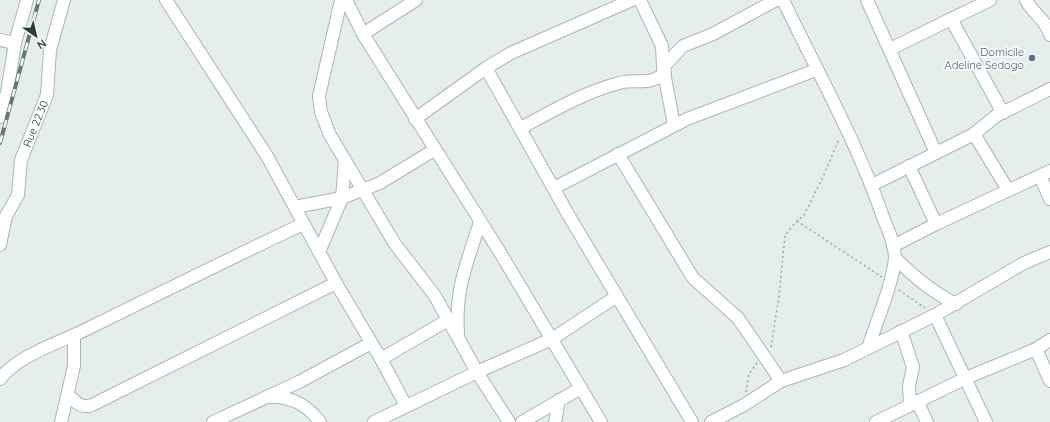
<svg xmlns="http://www.w3.org/2000/svg" width="1050" height="422" viewBox="0 0 1050 422" font-family="Quicksand,sans-serif">
<style>
.lines{fill:none;stroke-linecap:round;stroke-linejoin:round}
.minor-casing{stroke:#a9b6b1;stroke-width:14}
.path{stroke:#89afa3;stroke-width:1.5;stroke-dasharray:2 3;stroke-linecap:butt}
.minor{stroke:#fff;stroke-width:12}
.rail-casing{stroke:#617a73;stroke-width:4}
.rail{stroke:#f7faf8;stroke-width:2.5;stroke-dasharray:8;stroke-linecap:butt}
.service-dot{fill:#5c6f8a;stroke:#f7faf8;stroke-width:1.5}
.labels{text-anchor:middle;stroke-width:4;stroke-linejoin:round;paint-order:stroke}
.service-label{font-size:11px;fill:#4e5e75;stroke:#f7faf8;text-anchor:end}
.street-label{font-size:11px;fill:#263f38;stroke:#f7faf8}
</style>
<rect width="100%" height="100%" fill="#e6eeea"/>
<g class="lines">
<defs>
<g id="minor">
<polyline points="166,0 267,156 336,283 381,359 406,406"/>
<polyline points="341,0 319,96 321,112 330,135 395,244 435,296 477,372 509,422"/>
<polyline points="346,0 363,34 501,254 601,422"/>
<polyline points="640,0 662,46 663,67 674,125"/>
<path d="M783,0C817,71 857,142 883,217C888,230 895,244 895,258C893,283 876,323 868,348"/>
<polyline points="867,0 936,153"/>
<path d="M1026,0C1032,13 1047,20 1050,35"/>
<polyline points="951,19 1003,113"/>
<polyline points="363,34 416,0"/>
<polyline points="0,40 15,43"/>
<polyline points="890,49 990,0"/>
<polyline points="663,67 683,46 713,34 776,0"/>
<polyline points="486,68 569,216 692,422"/>
<polyline points="0,117 7,92 15,43 27,0"/>
<polyline points="415,119 486,68 511,53 632,0"/>
<path d="M521,128C552,111 585,92 619,83C636,78 651,87 665,72"/>
<polyline points="974,134 1008,190"/>
<polyline points="618,154 693,278 738,318 781,381"/>
<polyline points="909,166 936,224"/>
<polyline points="1040,176 1050,199"/>
<polyline points="872,185 974,134 996,116 1050,89"/>
<polyline points="554,188 687,119 816,70"/>
<polyline points="295,207 342,198 380,183 434,150"/>
<path id="s1" d="M0,245L6,216L18,195L21,160L47,95L50,50L64,0"/>
<polyline points="893,246 936,224 1050,171"/>
<polyline points="319,252 342,198 345,160"/>
<path d="M895,258C913,276 932,292 956,304"/>
<polyline points="935,315 986,422"/>
<polyline points="901,331 913,367 909,386 910,405"/>
<path d="M458,333C455,289 467,263 480,222"/>
<polyline points="1036,349 1050,381"/>
<polyline points="381,359 448,320"/>
<path d="M0,379C19,354 62,342 89,328C160,293 231,258 303,224"/>
<path d="M68,395C76,402 81,409 92,405L336,283"/>
<path d="M270,397C292,396 307,405 320,422"/>
<polyline points="917,401 927,422"/>
<polyline points="61,422 74,366 74,335"/>
<polyline points="213,422 299,382 371,343"/>
<polyline points="374,422 477,372 552,339 617,296"/>
<polyline points="522,422 581,388"/>
<polyline points="555,422 559,400"/>
<polyline points="711,422 744,405 781,381 844,360 935,315 1024,263 1050,252"/>
<polyline points="876,422 966,378 1036,349 1050,340"/>
</g>
</defs>
<use href="#minor" class="minor-casing"/>
<g class="path">
<polyline points="797,221 882,277"/>
<polyline points="899,290 925,308"/>
<polyline points="771,347 779,296 785,235 797,221 804,215 822,179 839,139"/>
<polyline points="746,392 749,374 757,363"/>
</g>
<use href="#minor" class="minor"/>
<defs>
<polyline id="rail" points="0,143 39,0"/>
</defs>
<use href="#rail" class="rail-casing"/>
<use href="#rail" class="rail"/>
</g>
<circle class="service-dot" cx="1032" cy="58" r="4"/>
<g class="labels">
<g class="service-label">
<text x="1024" y="56">Domicile<tspan x="1024" dy="13">Adeline Sedogo</tspan></text>
</g>
<g class="street-label">
<text dy="4" stroke="none"><textPath href="#s1" startOffset="128">Rue 22.30</textPath></text>
</g>
</g>
<g transform="translate(36 36) rotate(146)" stroke="#f7faf8" stroke-width="3" paint-order="stroke">
<path d="M0-3L7 15L0 10L-7 15Z" fill="#263f38"/>
<text y="-6" font-size="11" font-weight="bold" text-anchor="middle" fill="#263f38">N</text>
</g>
</svg>
